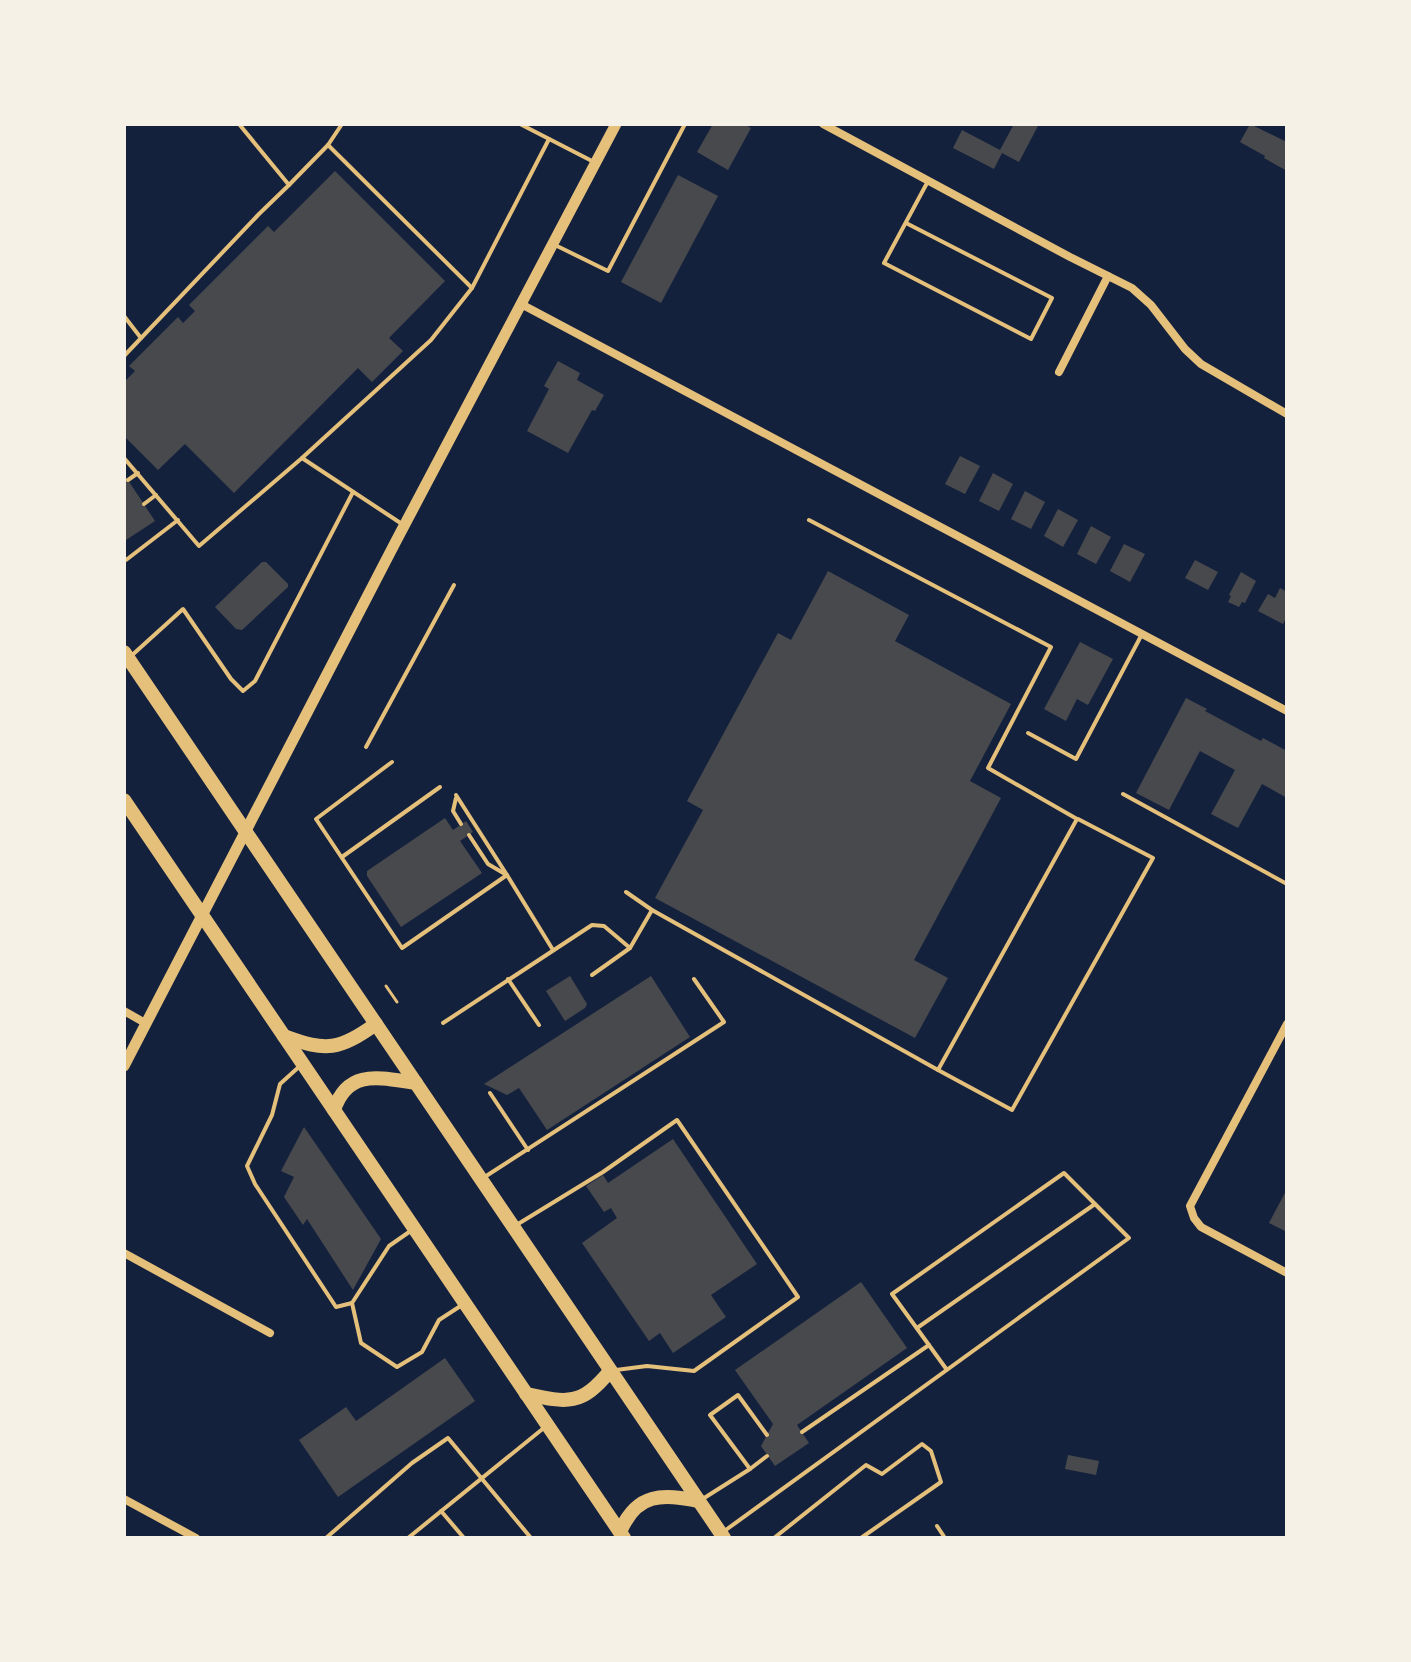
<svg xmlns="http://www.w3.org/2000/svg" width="1411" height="1662" viewBox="0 0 1411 1662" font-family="Montserrat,sans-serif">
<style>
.building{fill:#48494c}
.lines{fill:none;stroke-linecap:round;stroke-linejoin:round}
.path{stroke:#e5c07b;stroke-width:3}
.service{stroke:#e5c07b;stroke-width:4}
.minor{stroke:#e5c07b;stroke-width:8}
.tertiary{stroke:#e5c07b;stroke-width:11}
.primary{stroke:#e5c07b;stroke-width:14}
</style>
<rect width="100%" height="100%" fill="#14213d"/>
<g class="building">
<polygon points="713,124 744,124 751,128 728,170 697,152"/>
<polygon points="1014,124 1039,124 1019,162 1002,153 994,169 953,148 962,130 1000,150"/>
<polygon points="1250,124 1287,142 1287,171 1264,158 1265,156 1240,142"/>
<polygon points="335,171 445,281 389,338 403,351 372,382 358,368 234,493 185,444 158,470 124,436 124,382 135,371 129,366 178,317 183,323 195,311 189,305 268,226 274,232"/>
<polygon points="678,175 718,196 661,303 621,282"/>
<polygon points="558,361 580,373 577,380 604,395 595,411 592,410 568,453 527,431 549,389 544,386"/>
<polygon points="960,456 980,466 965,494 945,484"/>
<polygon points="993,473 1013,484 999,511 979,501"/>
<polygon points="124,474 155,521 126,540 124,537"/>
<polygon points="1025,491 1045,502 1031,529 1011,519"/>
<polygon points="1058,509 1078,520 1063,547 1044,536"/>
<polygon points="1091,526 1111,537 1096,564 1077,554"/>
<polygon points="1124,544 1145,554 1130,582 1110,571"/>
<polygon points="1195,560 1218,572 1208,590 1185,578"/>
<polygon points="262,562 266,562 288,584 288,587 242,630 236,629 215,607"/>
<polygon points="828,571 909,615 895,641 1011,704 970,781 1001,798 914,960 948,978 915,1038 655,898 703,810 687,801 778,633 791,640"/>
<polygon points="1241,572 1256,581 1245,603 1242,602 1239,607 1228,602 1231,596 1229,595"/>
<polygon points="1280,588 1287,592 1287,616 1283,624 1258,611 1268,594 1275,598"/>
<polygon points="1080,642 1113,659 1088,705 1077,699 1066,721 1044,709"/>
<polygon points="1186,698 1207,709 1205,711 1261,741 1263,738 1287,751 1287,798 1262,784 1238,828 1211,814 1235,770 1200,751 1169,810 1136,793"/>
<polygon points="445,818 453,830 466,821 473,832 460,841 482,873 401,927 367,876 367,871"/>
<polygon points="570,976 587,1004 585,1008 565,1021 546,991"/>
<polygon points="651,976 690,1037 547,1130 519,1088 507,1095 484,1084"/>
<polygon points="304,1127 381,1239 353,1290 307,1219 303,1225 284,1197 294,1177 281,1171"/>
<polygon points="673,1139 757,1264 711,1295 726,1317 673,1353 660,1333 649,1341 582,1243 617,1218 611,1208 604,1212 586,1186 603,1175 608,1183"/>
<polygon points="1287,1189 1287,1232 1269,1223"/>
<polygon points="861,1282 907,1348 797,1425 809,1443 775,1466 761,1446 773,1424 735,1370"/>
<polygon points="445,1358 475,1401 338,1497 299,1440 346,1407 356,1421"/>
<polygon points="1068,1455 1099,1461 1096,1475 1065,1469"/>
</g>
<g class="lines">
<polyline class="path" points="386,986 397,1002"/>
<g class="service">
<polyline points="520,124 592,161"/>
<polyline points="328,145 472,288"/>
<polyline points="289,185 328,145 342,124"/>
<polyline points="906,223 1052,298 1031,339 884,263 927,183"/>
<polyline points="555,245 608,271 685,124"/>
<polyline points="124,316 141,338"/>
<polyline points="124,356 259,214 289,185 239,124"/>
<polyline points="124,458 199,546 302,458"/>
<polyline points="128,480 138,473"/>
<polyline points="144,504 156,495"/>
<polyline points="402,524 302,458 431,340 472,288 549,139"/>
<polyline points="124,558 126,560 178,520"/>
<polyline points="130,657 183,609 231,679 243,691 255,681 353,492"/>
<polyline points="1028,733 1076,759 1141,636"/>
<polyline points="366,747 454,585"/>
<polyline points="392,762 316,819 402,948 507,875 553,950"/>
<polyline points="1123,794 1287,884"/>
<polyline points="456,795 507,875"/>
<polyline points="456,798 453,811 461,824"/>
<polyline points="469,835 488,864 505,874"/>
<polyline points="342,857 440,787"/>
<polyline points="626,892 652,910 938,1070 1077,819 988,768 1051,647 809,520"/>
<polyline points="592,975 630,948"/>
<polyline points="508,979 539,1025"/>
<polyline points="443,1023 592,925 604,926 630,948 652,910"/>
<polyline points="301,1065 280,1084 272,1115 247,1166 255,1184 336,1307 352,1303 389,1246 412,1230"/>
<polyline points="938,1070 1012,1110 1153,858 1078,819"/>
<polyline points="490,1093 528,1150"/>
<polyline points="483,1178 724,1022 694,979"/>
<polyline points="518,1224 603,1172 677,1120 798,1297 694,1371 647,1366 616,1370"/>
<polyline points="352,1303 361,1343 397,1367 422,1352 439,1320 462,1305"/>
<polyline points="917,1328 1095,1204"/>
<polyline points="802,1432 929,1345"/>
<polyline points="750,1469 767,1456"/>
<polyline points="701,1500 750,1469 710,1415 738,1395 767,1435"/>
<polyline points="441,1511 464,1538"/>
<polyline points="937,1526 945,1538"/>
<polyline points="723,1532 1129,1238 1064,1173 892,1294 947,1370"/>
<polyline points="326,1538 412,1463 448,1438 531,1538"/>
<polyline points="408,1538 545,1427"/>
<polyline points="774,1538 866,1465 882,1474 922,1444 931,1451 941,1482 861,1538"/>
</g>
<g class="minor">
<polyline points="823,124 1070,257 1132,288 1151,305 1185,349 1201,364 1287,414"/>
<polyline points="521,304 1287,711"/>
<polyline points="1059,372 1108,276"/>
<polyline points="124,1011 147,1024"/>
<polyline points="1287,1024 1190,1206 1194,1218 1201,1227 1287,1273"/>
<polyline points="124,1253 270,1333"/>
<polyline points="124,1499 196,1538"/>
</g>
<polyline class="tertiary" points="124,1066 395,543 616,124"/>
<g class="primary">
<polyline points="124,652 724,1538"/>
<polyline points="124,800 624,1538"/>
<path d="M284,1036C327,1052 339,1050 376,1024"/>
<path d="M334,1110C348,1068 380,1078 416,1083"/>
<path d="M526,1394C568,1403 581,1406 610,1371"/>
<path d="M620,1532C637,1492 662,1494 699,1501"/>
</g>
</g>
<rect width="1411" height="1662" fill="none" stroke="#f6f1e7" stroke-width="252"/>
</svg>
